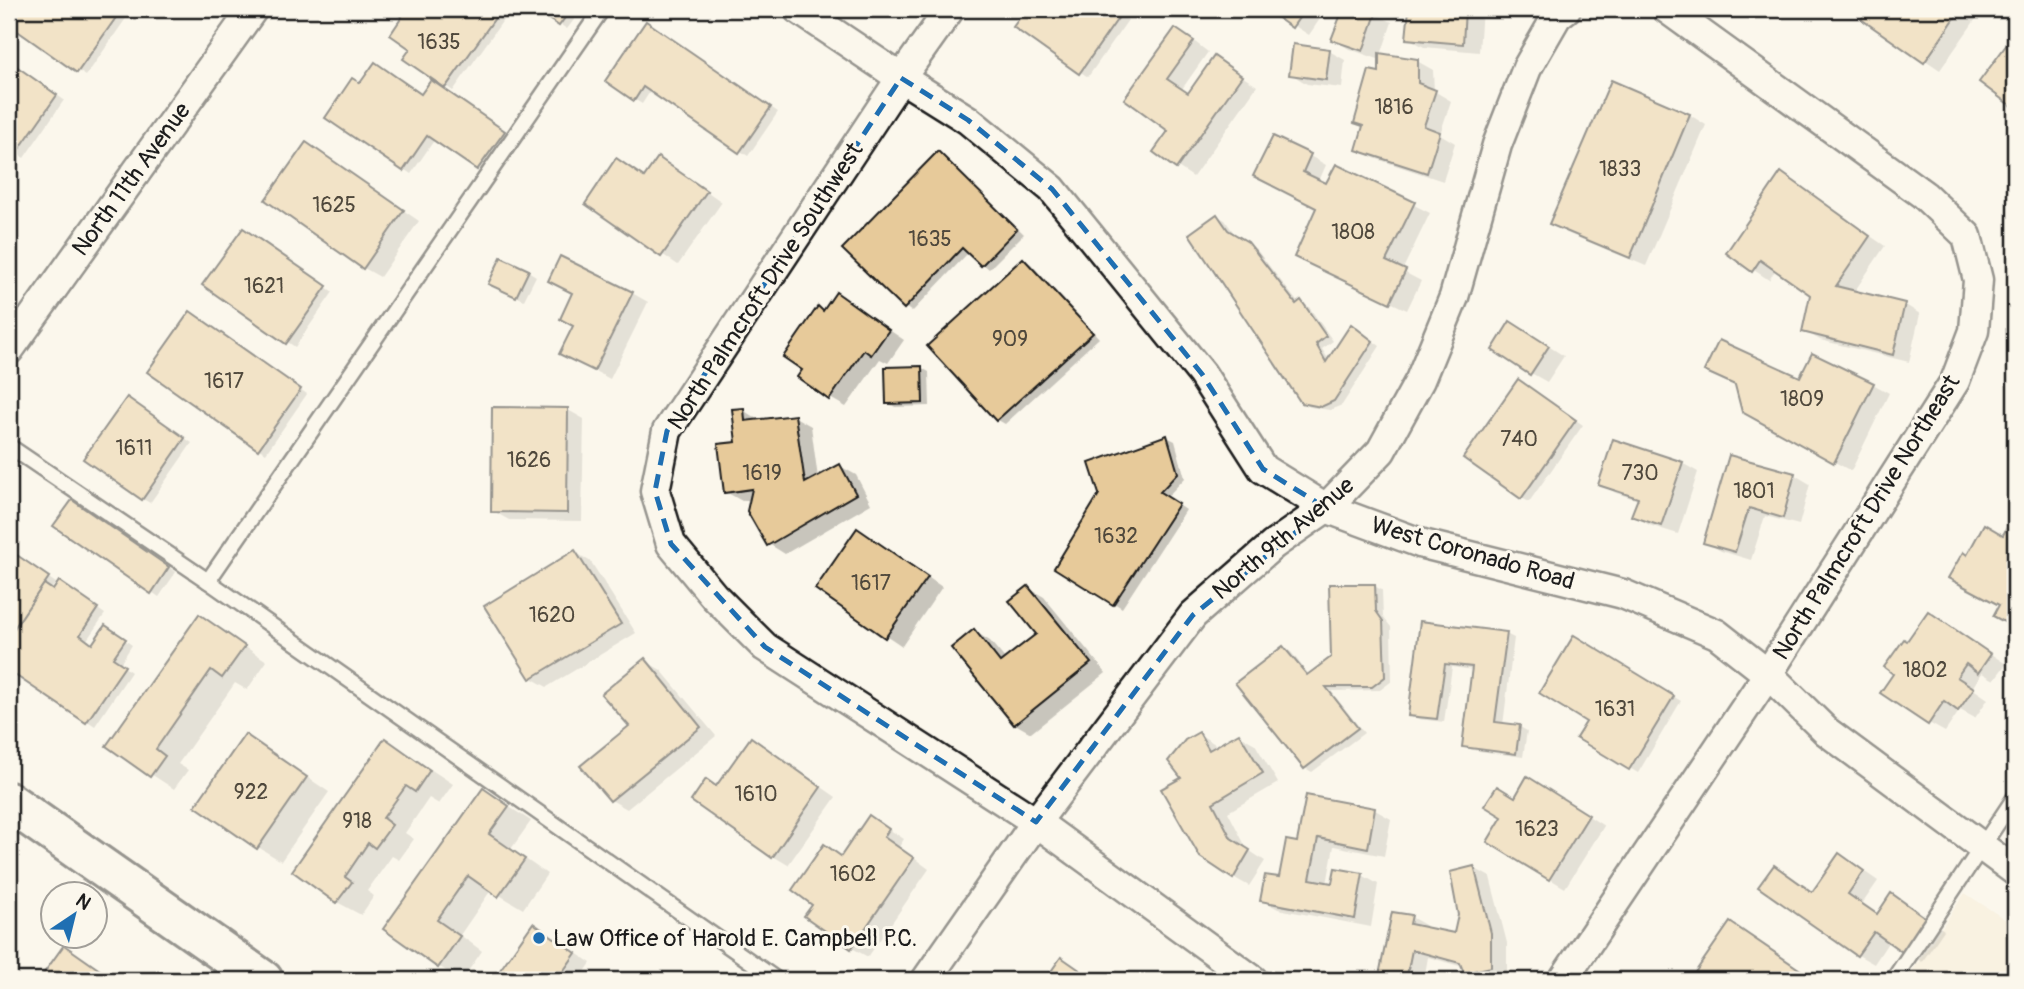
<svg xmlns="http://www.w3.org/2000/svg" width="2024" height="989" viewBox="0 0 2024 989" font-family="Pangolin,sans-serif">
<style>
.built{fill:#f5ead3}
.shadow{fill:#0003}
.building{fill:#e7ca9a;stroke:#1c1c1c;stroke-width:2}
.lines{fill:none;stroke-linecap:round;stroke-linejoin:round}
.service-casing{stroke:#1c1c1c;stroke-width:19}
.minor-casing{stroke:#1c1c1c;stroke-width:33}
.primary-casing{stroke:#1c1c1c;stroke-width:44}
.service{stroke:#fbf7ec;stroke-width:14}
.minor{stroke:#fbf7ec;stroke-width:28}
.primary{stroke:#fbf7ec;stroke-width:38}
.marked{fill:none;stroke:#1f6fb2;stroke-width:5;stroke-dasharray:14 9;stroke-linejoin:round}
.poi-dot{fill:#1f6fb2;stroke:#fbf7ec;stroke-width:2.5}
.labels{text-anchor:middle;stroke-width:6;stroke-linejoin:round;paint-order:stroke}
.number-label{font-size:21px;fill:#4f483c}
.street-label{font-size:24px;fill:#1c1c1c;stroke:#fbf7ec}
.poi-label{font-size:24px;fill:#1c1c1c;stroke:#fbf7ec;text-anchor:start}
</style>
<rect width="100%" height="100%" fill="#fbf7ec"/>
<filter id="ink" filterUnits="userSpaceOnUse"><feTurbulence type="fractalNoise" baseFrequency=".0143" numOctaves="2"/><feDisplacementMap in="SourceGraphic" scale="14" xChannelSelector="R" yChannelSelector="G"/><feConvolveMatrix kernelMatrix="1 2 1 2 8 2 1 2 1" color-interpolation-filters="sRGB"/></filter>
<g filter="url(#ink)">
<polygon class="built" points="1965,893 2015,926 2015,980 1906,980"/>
<g class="shadow">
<polygon points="11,9 121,9 129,14 86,76 9,23"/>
<polygon points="401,9 495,9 506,16 453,91 405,58 412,48 405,17 399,12"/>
<polygon points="537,9 582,9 567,29"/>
<polygon points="1028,9 1112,9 1128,20 1088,77 1016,27"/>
<polygon points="1268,9 1312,9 1322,16 1309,35"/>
<polygon points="1344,9 1365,9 1392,22 1381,55 1417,61 1433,70 1434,91 1451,101 1440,134 1455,143 1443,181 1374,158 1358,149 1365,128 1356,122 1380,74 1381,60 1349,49 1333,39"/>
<polygon points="1410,9 1482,9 1479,52 1424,47 1408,38"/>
<polygon points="1871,9 1974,9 1980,13 1940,70 1864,19"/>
<polygon points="654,28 778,112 748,156 651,90 642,104 634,99"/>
<polygon points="1191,39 1208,52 1182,89 1189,94 1214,58 1257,86 1193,177 1155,152 1171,130 1127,99"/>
<polygon points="1329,51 1345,60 1342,88 1307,84 1291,74"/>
<polygon points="9,62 64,100 24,158 9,148"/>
<polygon points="1611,82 1690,115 1706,125 1646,266 1567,233 1551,224"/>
<polygon points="360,85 422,95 439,87 511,137 486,173 435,139 411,174 328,117"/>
<polygon points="306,144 419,221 380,277 364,268"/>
<polygon points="938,153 945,158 1024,234 989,269 969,252 912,312 905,307"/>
<polygon points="1310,156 1326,165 1319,181 1327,185 1336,166 1430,213 1402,271 1421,281 1407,310 1312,265 1318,208 1271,185"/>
<polygon points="675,169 722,202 678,265 587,203"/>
<polygon points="1782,175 1885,246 1854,292 1904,304 1920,314 1909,362 1820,340 1804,331 1812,294 1776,269 1769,280 1728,253"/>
<polygon points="1217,216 1225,220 1236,236 1256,249 1299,304 1301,302 1309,307 1333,341 1322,349 1329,360 1352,326 1380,346 1342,405 1330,410 1310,407 1302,402"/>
<polygon points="251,234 333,292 295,347 205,285"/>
<polygon points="1024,260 1031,264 1099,338 1005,424 998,420 930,346"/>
<polygon points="528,271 536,276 524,300 498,287"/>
<polygon points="632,293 648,302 610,379 577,362"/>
<polygon points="836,294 904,340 888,363 880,359 846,407 830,398 804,370 824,312"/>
<polygon points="198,318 307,394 266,453 259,449"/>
<polygon points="1526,332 1564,356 1547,382 1531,373"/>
<polygon points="922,368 929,372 930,406 895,407 888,403"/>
<polygon points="1722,379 1801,379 1873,384 1889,393 1851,471 1743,411 1737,386"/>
<polygon points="1526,386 1583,425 1529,502 1522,498"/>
<polygon points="135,403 192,443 150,503 143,499"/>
<polygon points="568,410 584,419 582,521 509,520 493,511"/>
<polygon points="743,410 760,421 795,417 811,426 818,478 840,466 856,475 871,504 785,554 769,544 751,500 742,501 726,492 738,444"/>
<polygon points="1167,437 1175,441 1185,478 1167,497 1186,510 1122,608 1056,567"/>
<polygon points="1730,457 1795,475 1810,484 1799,525 1765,516 1751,560 1721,551 1705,542"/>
<polygon points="1682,463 1698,472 1678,534 1649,525 1633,515 1638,500 1616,493 1600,484"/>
<polygon points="80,507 176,572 159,597 152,592"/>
<polygon points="2013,520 2015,522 2015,626 1995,615 2001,605 1968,557 2004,537"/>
<polygon points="874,540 942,587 902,646 818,589"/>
<polygon points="575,552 591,562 636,633 547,687 531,678"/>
<polygon points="12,553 56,583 50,590 54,592 67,588 105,614 86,641 93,646 113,632 132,645 120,664 131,672 95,726 9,668 9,558"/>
<polygon points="1374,586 1382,590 1383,617 1391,627 1392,681 1380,690 1331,691 1364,733 1312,772 1305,768 1284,648 1291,652 1310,676 1333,658"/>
<polygon points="1028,588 1044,597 1106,673 1031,733 1015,724 954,648 974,631 990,641 1006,660 1038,634"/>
<polygon points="199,617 267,661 247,690 235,683 178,764 188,770 174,789 108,746"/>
<polygon points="1422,623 1506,634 1514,638 1503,725 1520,727 1527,731 1523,757 1472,750 1464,746 1473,670 1452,667 1444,722 1418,719 1410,715"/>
<polygon points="1944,623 2006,664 1994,680 1982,673 1972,688 1988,699 1975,718 1960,710 1945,732 1929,723 1895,673 1908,643"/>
<polygon points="1575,638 1681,701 1638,773 1579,738 1589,722"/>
<polygon points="645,661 661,670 716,736 627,809 611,800 631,726"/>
<polygon points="1199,734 1215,744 1217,747 1239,735 1255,744 1278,783 1228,812 1247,849 1265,861 1249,886 1233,877 1183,778"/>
<polygon points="246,736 329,792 281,861 258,847"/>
<polygon points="386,740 453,784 439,804 429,798 405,833 414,839 399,860 392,856 367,891 374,896 361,915 337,902 294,871"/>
<polygon points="767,749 836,797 788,865 773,856 718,787"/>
<polygon points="1543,787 1604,826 1565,888 1550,879 1516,798"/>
<polygon points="483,790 531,821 511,849 547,874 523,909 491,890 460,935 482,951 462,980 438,966 386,928"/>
<polygon points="1375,810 1391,819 1384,856 1334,846 1327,884 1333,885 1362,875 1378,884 1371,927 1278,909 1262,900 1280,879 1299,845"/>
<polygon points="870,817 904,839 899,847 929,869 868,957 852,948 842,857"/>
<polygon points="1855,865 1878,881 1862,904 1878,915 1892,895 1944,930 1922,962 1889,941 1874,964 1858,955 1790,877 1813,893"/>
<polygon points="1474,868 1490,877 1507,943 1507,976 1479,980 1465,972 1463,967 1428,957 1424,980 1380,980 1393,914 1411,917 1427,926 1427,929 1455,935"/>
<polygon points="534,925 591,963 579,980 495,980"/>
<polygon points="1746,934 1814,980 1706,980 1696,974"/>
<polygon points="64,947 88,961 115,980 41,980"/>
</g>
<g class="building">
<polygon points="9,9 122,9 77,73 9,25"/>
<polygon points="399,9 497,9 500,11 445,88 403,59 410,49 390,35 402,17 396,13"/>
<polygon points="534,9 571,9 559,26"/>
<polygon points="1026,9 1114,9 1121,14 1079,74 1013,27"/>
<polygon points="1265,9 1305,9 1292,28"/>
<polygon points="1343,9 1370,9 1377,11 1363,51 1331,40"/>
<polygon points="1409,9 1465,9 1463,44 1406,39"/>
<polygon points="1869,9 1961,9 1924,63 1861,19"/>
<polygon points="646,21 771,107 739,153 643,87 634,101 605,81"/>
<polygon points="1175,28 1194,41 1167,79 1188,93 1214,56 1242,76 1176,169 1153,152 1168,131 1124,99"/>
<polygon points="2013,36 2015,38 2015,109 1979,82"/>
<polygon points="1293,44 1330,49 1326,80 1289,75"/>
<polygon points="1379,53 1418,59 1418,83 1436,90 1424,126 1440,132 1427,173 1356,150 1363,126 1354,123 1369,70 1379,72"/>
<polygon points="9,61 57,95 15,155 9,151"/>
<polygon points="375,62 421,94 431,80 505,131 477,170 427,136 403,171 325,118 352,78 360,83"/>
<polygon points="1611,80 1690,114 1630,258 1549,224"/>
<polygon points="1273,136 1311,154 1303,172 1326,183 1336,164 1415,202 1386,261 1406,270 1390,303 1294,257 1316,208 1253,176"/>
<polygon points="306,142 404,210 363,269 265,200"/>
<polygon points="938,151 1017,229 981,266 962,248 904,309 842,249"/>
<polygon points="658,157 707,191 661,257 585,204 616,158 644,177"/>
<polygon points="1781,172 1870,236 1836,286 1905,303 1893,355 1802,332 1810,295 1760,260 1752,272 1726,253"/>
<polygon points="1217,214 1228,230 1248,242 1296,304 1301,300 1326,336 1316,344 1326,362 1351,324 1373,341 1334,401 1321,407 1301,403 1189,234"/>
<polygon points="243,228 327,286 286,344 202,285"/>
<polygon points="560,256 633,292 594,371 559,354 573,326 560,319 572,293 548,281"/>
<polygon points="501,257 529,270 516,297 488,284"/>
<polygon points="1023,258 1093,333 996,421 927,346"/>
<polygon points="836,292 889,330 871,355 864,350 829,400 797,377 802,370 783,357 818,306 823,311"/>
<polygon points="190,311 301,389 258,450 147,372"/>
<polygon points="1510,321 1549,346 1530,375 1492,350"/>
<polygon points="1719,340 1800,377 1812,353 1874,383 1834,463 1742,412 1735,385 1704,371"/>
<polygon points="922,366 923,403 886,404 885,367"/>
<polygon points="1518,379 1576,420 1521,499 1463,458"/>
<polygon points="127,397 185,438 142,500 83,459"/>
<polygon points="492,407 568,408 567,513 491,512"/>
<polygon points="744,408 745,421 795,415 805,483 840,464 856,494 767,546 747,511 752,489 724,493 718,444 736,442 732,409"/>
<polygon points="1167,435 1178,473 1160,492 1179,504 1113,605 1054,568 1099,494 1089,463"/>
<polygon points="1613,439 1683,462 1661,526 1631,516 1638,498 1598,485"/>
<polygon points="1729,455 1795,473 1783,518 1749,508 1735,552 1703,543"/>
<polygon points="72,500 169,567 151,594 53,526"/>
<polygon points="2012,518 2015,520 2014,627 1993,616 1999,605 1948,578 1963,552 1967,555 1984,524 2003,535"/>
<polygon points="857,528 928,577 885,638 815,589"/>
<polygon points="575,550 621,624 530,679 484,606"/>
<polygon points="11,551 49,577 9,636 9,555"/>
<polygon points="59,581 98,608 80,635 92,644 105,625 126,639 113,658 125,666 86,723 9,671 9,636 44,584 53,590"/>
<polygon points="1329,584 1375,584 1376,611 1383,621 1385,677 1372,687 1326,687 1358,728 1304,769 1235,683 1283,646 1307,675 1331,657"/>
<polygon points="1028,586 1091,663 1014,725 951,648 974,629 1000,662 1036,634 1009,601"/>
<polygon points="1928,611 1991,654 1978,673 1966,664 1957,677 1974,688 1958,711 1944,701 1928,725 1880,693 1893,674 1884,667 1904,639 1907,641"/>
<polygon points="199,614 245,646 222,678 211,670 156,749 165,756 150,777 106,746"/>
<polygon points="1420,621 1507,632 1495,722 1520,725 1516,754 1462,747 1472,667 1445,664 1437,719 1408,716"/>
<polygon points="1574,635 1674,696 1629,770 1576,738 1586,722 1539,693"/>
<polygon points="645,658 701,727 610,801 580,766 629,726 601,694"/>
<polygon points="1199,732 1209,750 1239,733 1263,773 1213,803 1231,838 1250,850 1233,879 1200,857 1161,789 1181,778 1168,761 1185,740"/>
<polygon points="245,734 307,777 257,849 195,806"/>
<polygon points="751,737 821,787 772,858 691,801 706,779 716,786"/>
<polygon points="385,738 430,770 415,792 406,786 383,818 392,825 375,848 368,843 345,877 352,882 336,903 292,871"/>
<polygon points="1527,776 1589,815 1549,880 1487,842 1502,817 1484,806 1497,786 1515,797"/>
<polygon points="483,788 509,806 489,834 525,859 498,897 468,876 437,920 460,936 438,968 383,929"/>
<polygon points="1306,795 1375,808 1368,848 1318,838 1310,879 1332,883 1335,868 1363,873 1355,919 1260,901 1265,875 1279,877 1286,840 1297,842"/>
<polygon points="869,815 889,829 884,837 914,858 851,949 804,916 812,905 792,890 824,844 841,856"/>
<polygon points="1839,853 1864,871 1848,894 1877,914 1891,893 1929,920 1905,954 1874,932 1857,956 1758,887 1774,865 1812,892"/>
<polygon points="1474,866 1491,933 1491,967 1464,973 1460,963 1412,950 1406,980 1378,980 1392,912 1412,915 1410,924 1454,933 1458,915 1450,872"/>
<polygon points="1730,922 1815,980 1703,980 1694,974"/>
<polygon points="533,923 576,953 557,980 493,980"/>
<polygon points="64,945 114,980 39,980"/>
<polygon points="1061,957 1094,980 1045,980"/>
</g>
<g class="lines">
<defs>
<g id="service">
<polyline points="9,446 208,581 777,980"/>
<polyline points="208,581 602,9"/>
<polyline points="1893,980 2015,797"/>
</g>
<g id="minor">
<polyline points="798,9 901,78 968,120 1052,189 1202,374 1263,469 1326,508 1423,544 1623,594 1717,634 1768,674 1826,731 2015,871"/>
<polyline points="950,9 901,78 667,431 655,491 671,544 714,596 765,647 1036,822 1253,980"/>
<polyline points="9,350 253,9"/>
<polyline points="926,980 1036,822 1193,615 1273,545 1326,508 1381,451 1420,380 1454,297 1497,145 1527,68 1557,16 1566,9"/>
<polyline points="1563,980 1768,674 1955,381 1974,331 1978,280 1967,236 1924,195 1667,9"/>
</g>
<polyline id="primary" points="9,802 263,980"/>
</defs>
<use href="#service" class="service-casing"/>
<use href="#minor" class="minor-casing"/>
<use href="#primary" class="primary-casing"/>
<use href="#service" class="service"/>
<use href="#minor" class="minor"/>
<use href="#primary" class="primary"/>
</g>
</g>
<path d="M0 0H2024V989H0ZM901,78L968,120L1052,189L1202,374L1263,469L1326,508L1193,615L1036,822L765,647L671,544L655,491L667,431Z" fill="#fbf7ec" fill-opacity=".55" fill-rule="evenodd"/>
<path class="marked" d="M901,78L968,120L1052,189L1202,374L1263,469L1326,508L1193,615L1036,822L765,647L671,544L655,491L667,431Z"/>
<circle class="poi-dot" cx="539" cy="938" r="7"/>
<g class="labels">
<g class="number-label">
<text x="439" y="49">1635</text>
<text x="1394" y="114">1816</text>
<text x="1620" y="176">1833</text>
<text x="334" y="212">1625</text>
<text x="1353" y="239">1808</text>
<text x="930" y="246">1635</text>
<text x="264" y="293">1621</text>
<text x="1010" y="346">909</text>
<text x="224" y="388">1617</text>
<text x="1802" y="406">1809</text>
<text x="1519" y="446">740</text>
<text x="134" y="455">1611</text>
<text x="529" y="467">1626</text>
<text x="762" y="480">1619</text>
<text x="1640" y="480">730</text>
<text x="1754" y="498">1801</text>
<text x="1116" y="543">1632</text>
<text x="871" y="590">1617</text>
<text x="552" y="622">1620</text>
<text x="1925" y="677">1802</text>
<text x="1615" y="716">1631</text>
<text x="251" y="799">922</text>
<text x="756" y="801">1610</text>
<text x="357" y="828">918</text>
<text x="1537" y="836">1623</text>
<text x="853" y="881">1602</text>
</g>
<g class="street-label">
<text transform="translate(131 179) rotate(-54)" y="8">North 11th Avenue</text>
<text transform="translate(765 286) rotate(-57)" y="8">North Palmcroft Drive Southwest</text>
<text transform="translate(1866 517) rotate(-58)" y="8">North Palmcroft Drive Northeast</text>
<text transform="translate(1283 538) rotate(-40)" y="8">North 9th Avenue</text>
<text transform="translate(1473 553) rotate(16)" y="8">West Coronado Road</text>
</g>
<g class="poi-label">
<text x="553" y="946">Law Office of Harold E. Campbell P.C.</text>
</g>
</g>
<rect width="2024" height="989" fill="none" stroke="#fbf7ec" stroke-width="35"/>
<rect x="18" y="18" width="1989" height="954" fill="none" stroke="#1c1c1c" stroke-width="2.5" filter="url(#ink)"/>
<g transform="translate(74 915) rotate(35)"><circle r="33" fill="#fbf7ec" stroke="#a29f99" stroke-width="2"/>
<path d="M0-5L12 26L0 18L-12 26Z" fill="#1f6fb2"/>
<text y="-10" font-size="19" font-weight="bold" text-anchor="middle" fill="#1c1c1c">N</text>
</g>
</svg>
